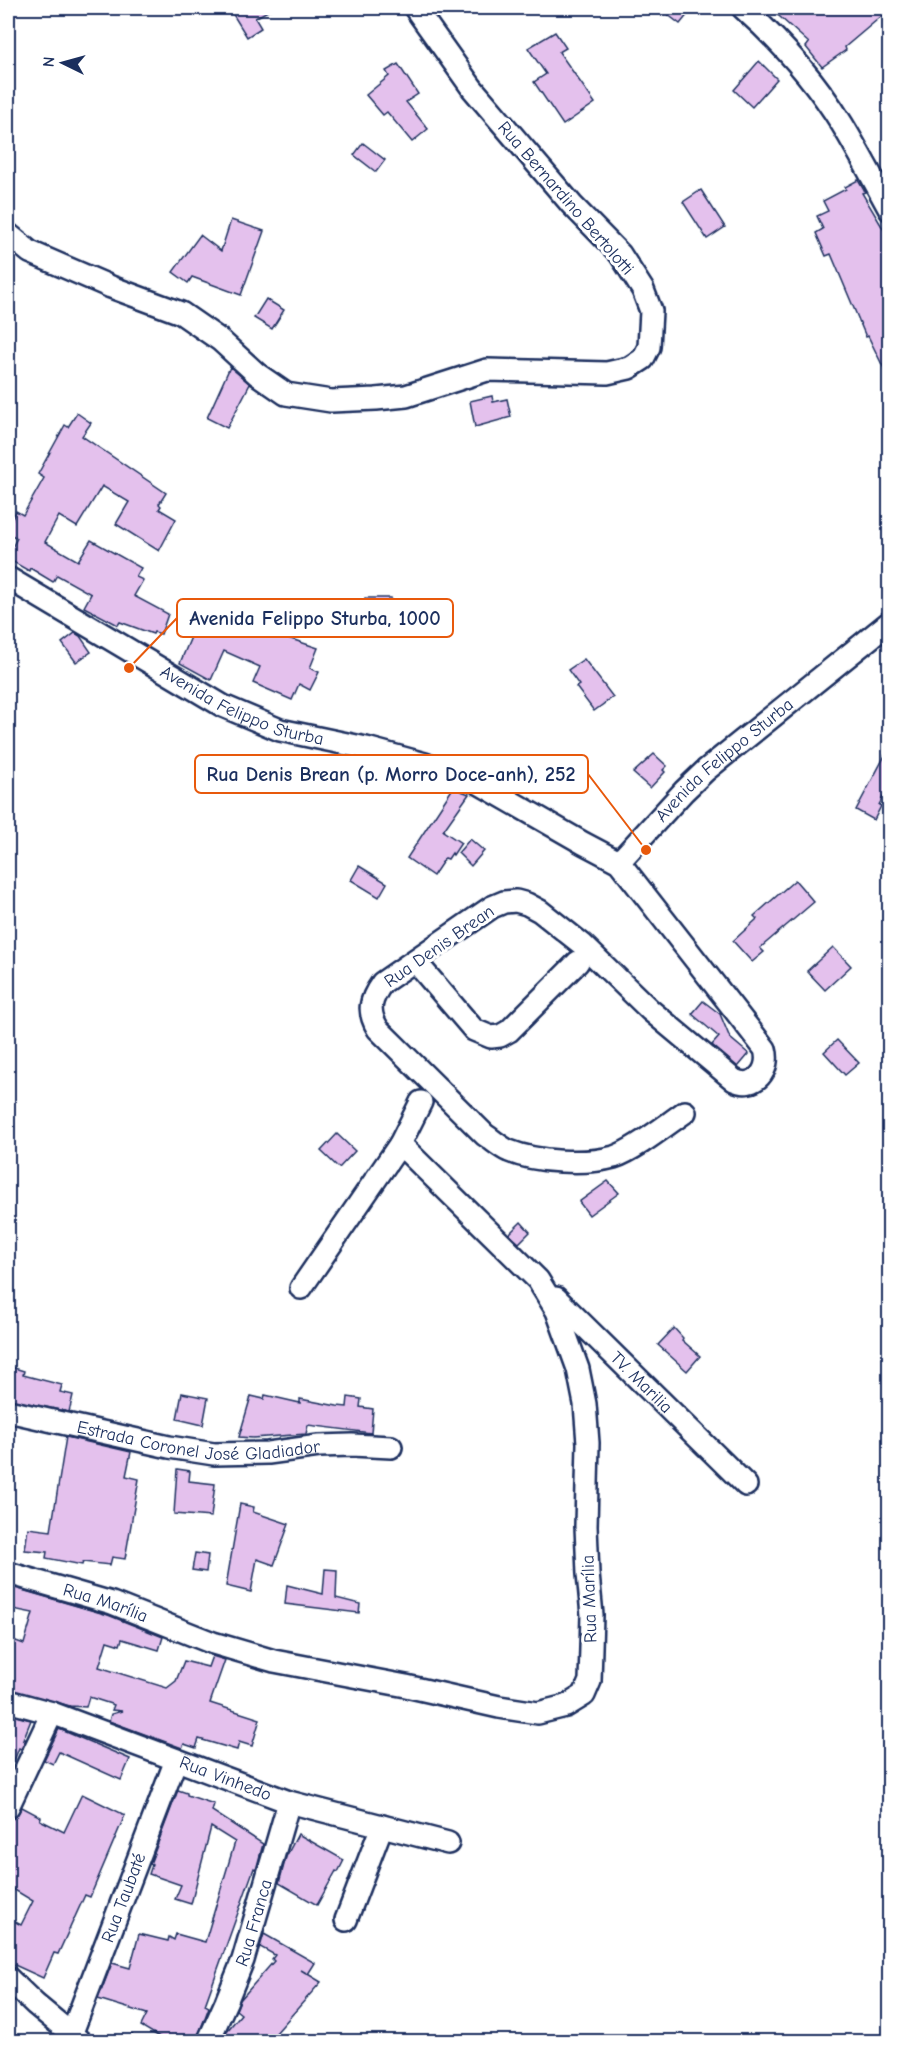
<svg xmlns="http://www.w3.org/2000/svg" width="897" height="2049" viewBox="0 0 897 2049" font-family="'Comic Neue',sans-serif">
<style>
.building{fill:#e4c1ed;stroke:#1b2f5e;stroke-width:1.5}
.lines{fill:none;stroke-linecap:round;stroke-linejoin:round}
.minor-casing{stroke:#1b2f5e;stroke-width:26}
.minor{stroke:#fff;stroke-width:21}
.labels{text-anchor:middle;stroke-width:6;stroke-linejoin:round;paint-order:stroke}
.street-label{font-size:18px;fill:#1b2f5e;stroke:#fff}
.leader{fill:none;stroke:#e8590c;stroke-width:2}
.callout-dot{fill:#e8590c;stroke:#fff;stroke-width:2}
.callout{fill:#fff;stroke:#e8590c;stroke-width:2}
.callout-label{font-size:20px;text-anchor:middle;font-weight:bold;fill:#1b2f5e}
</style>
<rect width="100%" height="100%" fill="#fff"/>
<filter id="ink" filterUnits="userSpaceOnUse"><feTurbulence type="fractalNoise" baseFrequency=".0167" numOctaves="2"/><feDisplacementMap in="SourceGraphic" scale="12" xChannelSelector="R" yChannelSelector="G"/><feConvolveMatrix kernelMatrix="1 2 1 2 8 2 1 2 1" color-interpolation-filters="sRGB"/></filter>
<g filter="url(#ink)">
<g class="building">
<polygon points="229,8 273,8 255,18 261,28 247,37"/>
<polygon points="659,8 693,8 680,24"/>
<polygon points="770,8 890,8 890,9 845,47 846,50 822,67 806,47 809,43"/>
<polygon points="555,32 566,48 559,52 595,103 563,125 534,82 546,74 528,48"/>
<polygon points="759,61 777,79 752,107 734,90"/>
<polygon points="398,64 418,94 406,102 428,129 412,142 387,112 383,115 366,95 389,76 386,71"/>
<polygon points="363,143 385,160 376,172 354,155"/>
<polygon points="858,180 865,192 862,193 890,240 890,381 868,336 866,337 831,254 826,256 816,233 823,229 817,216 828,211 823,201 846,189 845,187"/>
<polygon points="701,190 725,227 707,239 683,202"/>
<polygon points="231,220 264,231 241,295 192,277 188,283 173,272 200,235 221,251"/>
<polygon points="266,299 284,310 272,329 254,318"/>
<polygon points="230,367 250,384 227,428 207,418"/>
<polygon points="492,396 493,402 507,399 511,417 475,427 470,401"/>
<polygon points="77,413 91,423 82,436 166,493 159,504 161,506 159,509 176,519 159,551 116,524 129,502 102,486 77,527 59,516 45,542 78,561 91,540 141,568 136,577 143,580 134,596 168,614 161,634 154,632 153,634 120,622 118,625 84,607 91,594 57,575 53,582 30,568 29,571 8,559 8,555 17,538 8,533 8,527 16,511 23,515 44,478 38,474 65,425 68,427"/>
<rect x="365" y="598" width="26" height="24"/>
<polygon points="205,604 229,614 228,616 238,620 237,621 265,634 271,623 275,625 276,621 290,628 285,637 318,648 310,668 319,672 310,690 299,684 292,700 253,683 260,667 224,651 211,680 180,663"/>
<polygon points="75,633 80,636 91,652 76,662 62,643"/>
<polygon points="584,659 613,697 594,711 576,687 579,685 568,670"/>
<polygon points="890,746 890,784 879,805 881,806 874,820 856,810"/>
<polygon points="654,754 667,766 663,770 665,772 650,788 633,773"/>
<polygon points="453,788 469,794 443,831 461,843 453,855 452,853 448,859 445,858 433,876 407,858"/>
<polygon points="470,839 484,851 471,866 458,853"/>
<polygon points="359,866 387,883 379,897 351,880"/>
<polygon points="795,880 814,902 760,948 764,952 752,962 733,941 757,919 754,916"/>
<polygon points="833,947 851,966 825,990 807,971"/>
<polygon points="703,1001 720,1014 730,1038 749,1054 738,1067 712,1045 719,1037 692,1014"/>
<polygon points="837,1040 859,1063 845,1075 824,1052"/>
<polygon points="337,1134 355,1151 339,1168 321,1151"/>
<polygon points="608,1181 619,1193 589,1215 579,1202"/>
<polygon points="521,1222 530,1232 519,1243 509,1234"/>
<polygon points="674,1328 683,1338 682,1340 700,1356 687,1371 658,1345"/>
<polygon points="11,1367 24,1371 23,1375 62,1385 60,1392 73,1395 69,1412 8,1399 8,1379"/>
<polygon points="182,1393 208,1398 203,1425 177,1419"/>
<polygon points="265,1395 300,1403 300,1399 337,1406 347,1407 348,1397 361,1399 360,1407 373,1409 371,1433 308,1425 306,1434 253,1438 239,1437 251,1396 264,1399"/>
<polygon points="66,1437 131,1452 126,1476 139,1479 125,1559 112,1557 110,1565 83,1562 82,1565 46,1558 47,1552 25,1550 28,1528 51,1531"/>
<polygon points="177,1469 190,1471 189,1481 215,1484 211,1517 174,1514"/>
<polygon points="240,1504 254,1507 253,1512 289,1524 274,1565 257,1559 251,1592 226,1586"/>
<polygon points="195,1553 208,1555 206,1572 192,1570"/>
<polygon points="325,1569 337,1570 336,1598 360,1604 359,1613 285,1604 287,1585 323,1594"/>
<polygon points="15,1588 108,1615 163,1637 159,1650 122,1639 120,1645 107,1641 99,1667 167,1688 176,1681 184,1661 208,1667 212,1656 225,1660 210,1703 260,1719 252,1746 239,1742 237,1750 199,1739 196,1748 184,1744 182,1748 109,1721 111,1714 122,1711 112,1710 114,1705 89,1697 86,1707 70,1706 8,1689 8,1638 24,1644 33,1613 8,1608"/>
<polygon points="11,1715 31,1720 23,1740 26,1739 21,1749 19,1748 8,1775 8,1726"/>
<polygon points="59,1729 130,1759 121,1780 59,1752 53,1764 44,1760"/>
<polygon points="178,1790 187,1793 187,1795 214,1804 212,1811 263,1844 256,1870 254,1868 205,2005 209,2007 196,2042 168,2042 141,2026 147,2014 98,1999 112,1963 130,1968 139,1934 168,1941 169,1937 174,1940 176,1934 205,1942 235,1842 211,1827 191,1904 175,1899 181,1885 149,1874 152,1865 150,1864"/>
<polygon points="82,1794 125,1815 90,1897 85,1895 58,1954 54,1953 43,1978 8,1962 8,1918 21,1925 33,1901 8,1886 8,1828 12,1819 16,1817 22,1807 41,1817 40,1820 64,1832"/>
<polygon points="298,1834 344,1860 338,1872 336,1871 317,1905 279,1883 286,1857"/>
<polygon points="264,1934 315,1963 308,1974 301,1970 321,1982 268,2042 222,2042 227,2031 241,2014 236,2010 240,2000 274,1961 272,1959 275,1955 260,1947"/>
</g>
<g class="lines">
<defs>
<g id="minor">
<path d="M743,8C781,42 815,80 842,124C859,152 874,181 890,210"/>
<polyline points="8,234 30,252 111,287 181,313 220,340 257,374 286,394 331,401 376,399 406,396 487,370 607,373 629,368 643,359 649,347 651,311 643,290 620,254 572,205 472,88 415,8"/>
<path id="s1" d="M8,578L223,706L280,730L366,748L425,764L475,781L583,843L619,862L765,1049C771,1070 755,1090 734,1080L650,1010L583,945L540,911L527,904L516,901L504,902L492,907L382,983C370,1000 367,1011 378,1029L485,1135C493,1140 500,1147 509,1151C536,1162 585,1165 614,1157C635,1150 666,1125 685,1112"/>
<path id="s2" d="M619,862L684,791L706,770L890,622"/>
<polyline points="415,961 474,1030 491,1037 500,1036 509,1031 578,962"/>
<polyline points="400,1144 421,1102"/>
<path id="s3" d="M556,1298L746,1485"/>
<path id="s4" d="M8,1411L169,1447L214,1454L268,1453L319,1446L352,1445L391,1447"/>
<path id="s5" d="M8,1573L112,1603L213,1643L274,1661L406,1686L499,1707L538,1713L566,1706L584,1695L590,1681L592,1615L588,1574L586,1526L588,1443L585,1404L578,1369L557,1311L538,1280L400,1144L301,1288"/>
<path id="s6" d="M8,1701L52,1713L289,1802L448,1843"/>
<polyline points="8,1807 52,1713"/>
<polyline points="346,1920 382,1826"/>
<polyline points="8,1978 35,2004 81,2042"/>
<path id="s7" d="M71,2035L176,1760"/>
<path id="s8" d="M208,2042L226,2002L243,1960L289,1802"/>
</g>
</defs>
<use href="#minor" class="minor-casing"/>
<use href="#minor" class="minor"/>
</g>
</g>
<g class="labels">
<g class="street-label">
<text transform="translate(566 198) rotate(49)" y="6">Rua Bernardino Bertolotti</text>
<text dy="6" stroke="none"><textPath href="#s1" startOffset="268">Avenida Felippo Sturba</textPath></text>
<text dy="6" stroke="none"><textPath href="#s2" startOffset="147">Avenida Felippo Sturba</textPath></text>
<text transform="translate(439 946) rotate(-35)" y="6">Rua Denis Brean</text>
<text dy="6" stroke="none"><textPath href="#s3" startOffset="120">TV. Marilia</textPath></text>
<text dy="6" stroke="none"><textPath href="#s4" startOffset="194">Estrada Coronel José Gladiador</textPath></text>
<text transform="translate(589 1599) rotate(-92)" y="6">Rua Marília</text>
<text dy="6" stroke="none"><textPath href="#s5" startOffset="102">Rua Marília</textPath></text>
<text dy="6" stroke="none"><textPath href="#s6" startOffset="231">Rua Vinhedo</textPath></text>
<text dy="6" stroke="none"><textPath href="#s7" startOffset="147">Rua Taubaté</textPath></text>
<text dy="6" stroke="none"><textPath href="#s8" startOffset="128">Rua Franca</textPath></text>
</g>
</g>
<path class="leader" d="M129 668L177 618M646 850L588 774"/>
<g class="callout-dot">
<circle cx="129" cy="668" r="6"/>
<circle cx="646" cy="850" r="6"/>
</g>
<g class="callout">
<rect x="177" y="599" width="276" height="38" rx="6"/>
<rect x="195" y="755" width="393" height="38" rx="6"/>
</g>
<g class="callout-label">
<text x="315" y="625">Avenida Felippo Sturba, 1000</text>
<text x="391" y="781">Rua Denis Brean (p. Morro Doce-anh), 252</text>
</g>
<rect width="897" height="2049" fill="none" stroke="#fff" stroke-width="30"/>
<rect x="15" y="15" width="867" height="2019" fill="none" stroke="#1b2f5e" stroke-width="2" filter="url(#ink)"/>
<g transform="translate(63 63) rotate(275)" stroke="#ffffff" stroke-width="4.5" paint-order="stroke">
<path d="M0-4.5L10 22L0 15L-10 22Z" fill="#1b2f5e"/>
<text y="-9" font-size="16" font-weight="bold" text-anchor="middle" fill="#1b2f5e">N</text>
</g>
</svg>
